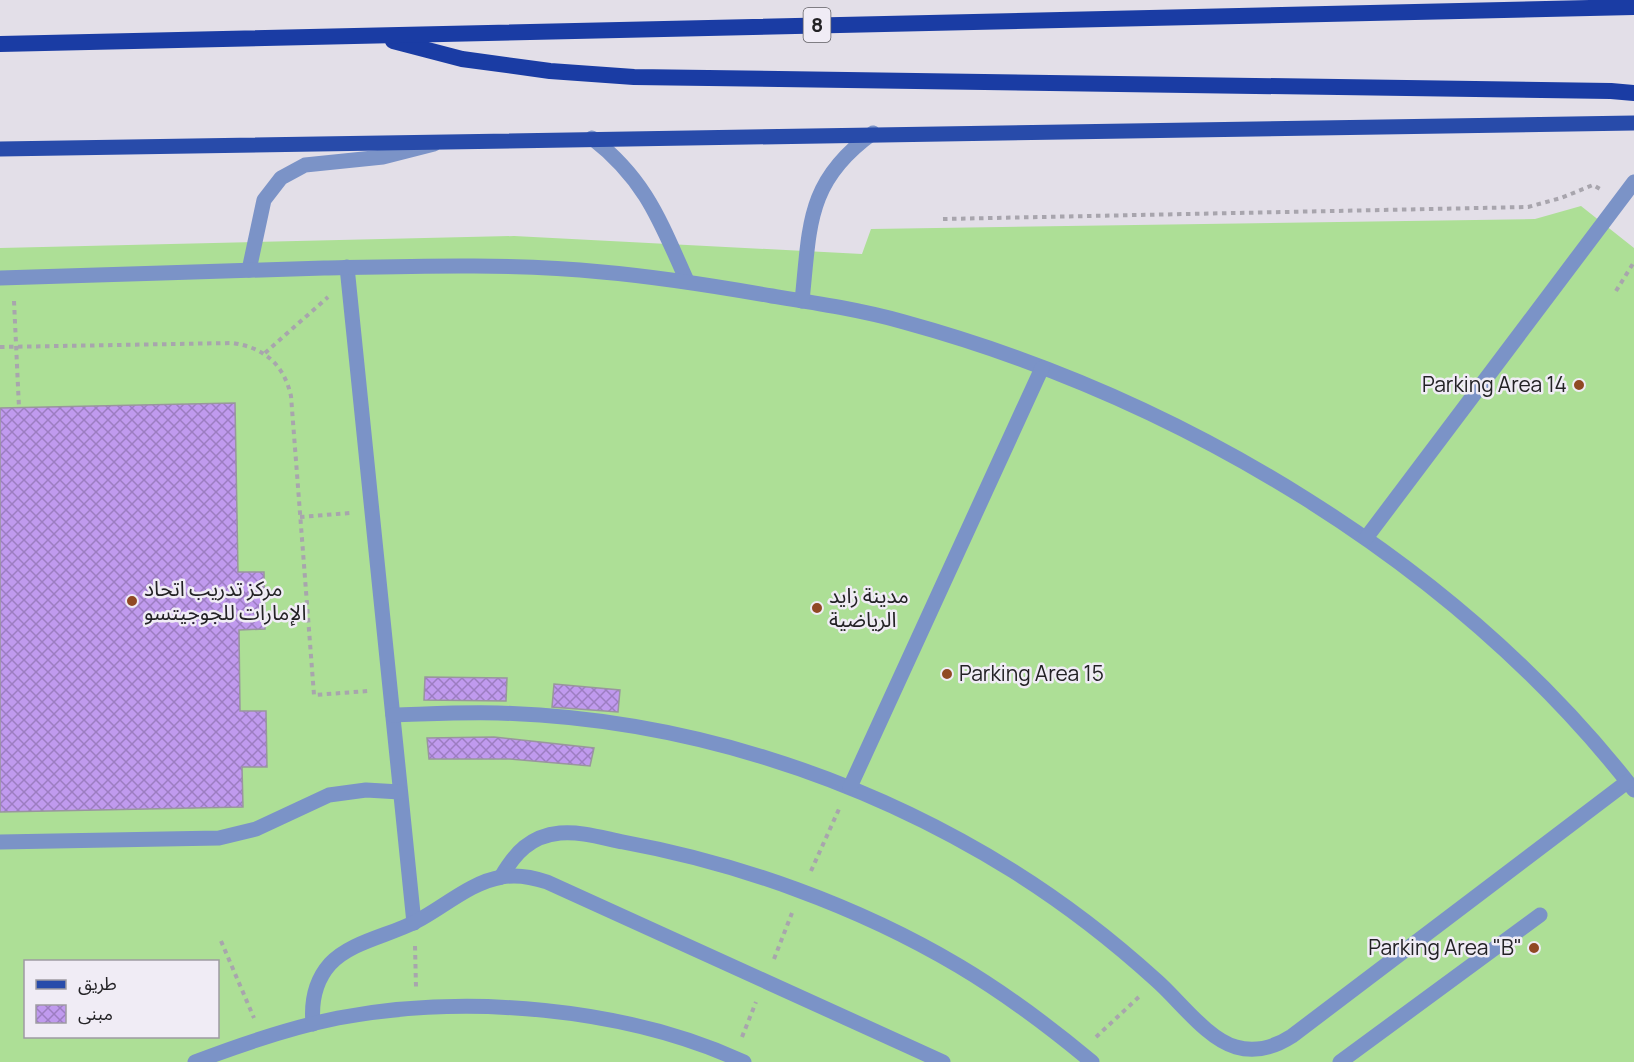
<svg xmlns="http://www.w3.org/2000/svg" width="1634" height="1062" viewBox="0 0 1634 1062" font-family="Manrope,'Noto Sans Arabic',sans-serif">
<style>
.pitch{fill:#addf96;fill-rule:evenodd}
.building{fill:url(#building-cross-hatch);stroke:#99969e;stroke-width:1.5}
.lines{fill:none;stroke-linecap:round;stroke-linejoin:round}
.path{stroke:#a8a5ad;stroke-width:4;stroke-dasharray:4.5 4.5;stroke-linecap:butt}
.service{stroke:#7b93c7;stroke-width:15}
.primary{stroke:#284baa;stroke-width:15}
.trunk{stroke:#1a3ca4;stroke-width:16}
.poi-dot{fill:#904924;stroke:#f0ecf5;stroke-width:2}
.labels{text-anchor:middle;stroke-width:5;stroke-linejoin:round;paint-order:stroke}
.shield{fill:#f0ecf5;stroke:#605f63;stroke-width:1.5}
.shield-label{font-size:20px;font-weight:bold;fill:#232225}
.poi-label{font-size:21px;fill:#232225;stroke:#f0ecf5;text-anchor:start}
</style>
<defs>
<pattern id="building-cross-hatch" width="8" height="8" patternUnits="userSpaceOnUse" patternTransform="scale(1.5)"><rect width="8" height="8" fill="#c09aee"/><path d="M0 0l8 8M0 8l8-8" fill="none" stroke="#9c7dc1"/></pattern>
</defs>
<rect width="100%" height="100%" fill="#e3dfe8"/>
<path class="pitch" d="M1581,206L1634,248V1062H0V248L514,236L862,254L871,229L1535,219ZM26,962H218V1036H26Z"/>
<g class="building">
<polygon points="235,403 238,572 264,572 265,629 239,630 240,711 266,711 267,767 242,767 243,807 0,812 0,408"/>
<polygon points="425,677 507,678 506,701 424,700"/>
<polygon points="554,684 620,690 618,712 552,707"/>
<polygon points="494,737 594,748 590,766 510,759 429,759 427,738"/>
</g>
<g class="lines">
<g class="path">
<polyline points="943,219 1528,207 1561,198 1593,185 1600,189"/>
<polyline points="1616,291 1634,262"/>
<polyline points="14,301 19,408"/>
<path d="M0,347L233,343C265,348 284,365 291,396L314,695L368,691"/>
<polyline points="265,353 328,297"/>
<polyline points="300,517 350,513"/>
<polyline points="811,871 839,809"/>
<polyline points="221,941 254,1018"/>
<polyline points="415,946 416,987"/>
<polyline points="774,959 792,913"/>
<polyline points="742,1037 756,1002"/>
<polyline points="1096,1037 1141,995"/>
</g>
<g class="service">
<path d="M592,138C646,180 660,221 687,281"/>
<polyline points="347,267 414,923"/>
<polyline points="249,270 264,200 281,178 305,165 383,157 434,144"/>
<path d="M0,278C108,275 216,271 324,268C417,266 510,263 602,272C659,277 715,286 772,296C816,303 861,310 904,322C1181,398 1456,562 1634,790"/>
<path d="M802,301C810,226 806,181 873,133"/>
<polyline points="1366,538 1634,182"/>
<path d="M393,715C428,714 463,712 498,713C680,718 859,775 1013,871C1064,903 1112,940 1156,980C1179,1000 1207,1039 1236,1047C1257,1053 1275,1047 1292,1036L1627,782"/>
<polyline points="850,787 1042,368"/>
<polyline points="0,842 219,838 256,829 329,795 366,790 400,792"/>
<path d="M501,877C515,853 530,836 560,833C580,831 603,838 623,842C738,863 858,906 959,966C1006,994 1050,1027 1092,1062"/>
<path d="M313,1024C311,1002 315,981 330,964C352,941 389,936 417,921C444,907 471,882 502,877C518,874 532,877 547,882L943,1062"/>
<path d="M195,1062C242,1044 289,1028 338,1018C467,994 624,1007 744,1062"/>
<polyline points="1340,1062 1540,915"/>
</g>
<polyline class="primary" points="0,149 1634,123"/>
<g class="trunk">
<polyline points="393,41 462,59 550,71 634,77 1611,91 1634,93"/>
<polyline points="0,44 1634,7"/>
</g>
</g>
<g class="poi-dot">
<circle cx="1579" cy="385" r="6"/>
<circle cx="132" cy="601" r="6"/>
<circle cx="817" cy="608" r="6"/>
<circle cx="947" cy="674" r="6"/>
<circle cx="1534" cy="948" r="6"/>
</g>
<g class="labels">
<rect class="shield" x="803.5" y="8" width="27" height="34" rx="4.5"/>
<g class="shield-label">
<text x="817" y="32">8</text>
</g>
<g class="poi-label">
<text x="1567" y="392" text-anchor="end">Parking Area 14</text>
<text x="144" y="596">مركز تدريب اتحاد<tspan x="144" dy="24">الإمارات للجوجيتسو</tspan></text>
<text x="829" y="603">مدينة زايد<tspan x="829" dy="24">الرياضية</tspan></text>
<text x="959" y="681">Parking Area 15</text>
<text x="1522" y="955" text-anchor="end">Parking Area "B"</text>
</g>
</g>
<rect x="24" y="960" width="195" height="78" fill="#f0ecf5" stroke="#9e9ba2" stroke-width="1.5"/>
<rect x="36" y="980" width="30" height="9" fill="#284baa" stroke="#9e9ba2" stroke-width="1.5"/>
<text x="78" y="990" font-size="18" fill="#232225">طريق</text>
<rect x="36" y="1005" width="30" height="18" fill="url(#building-cross-hatch)" stroke="#9e9ba2" stroke-width="1.5"/>
<text x="78" y="1020" font-size="18" fill="#232225">مبنى</text>
</svg>
